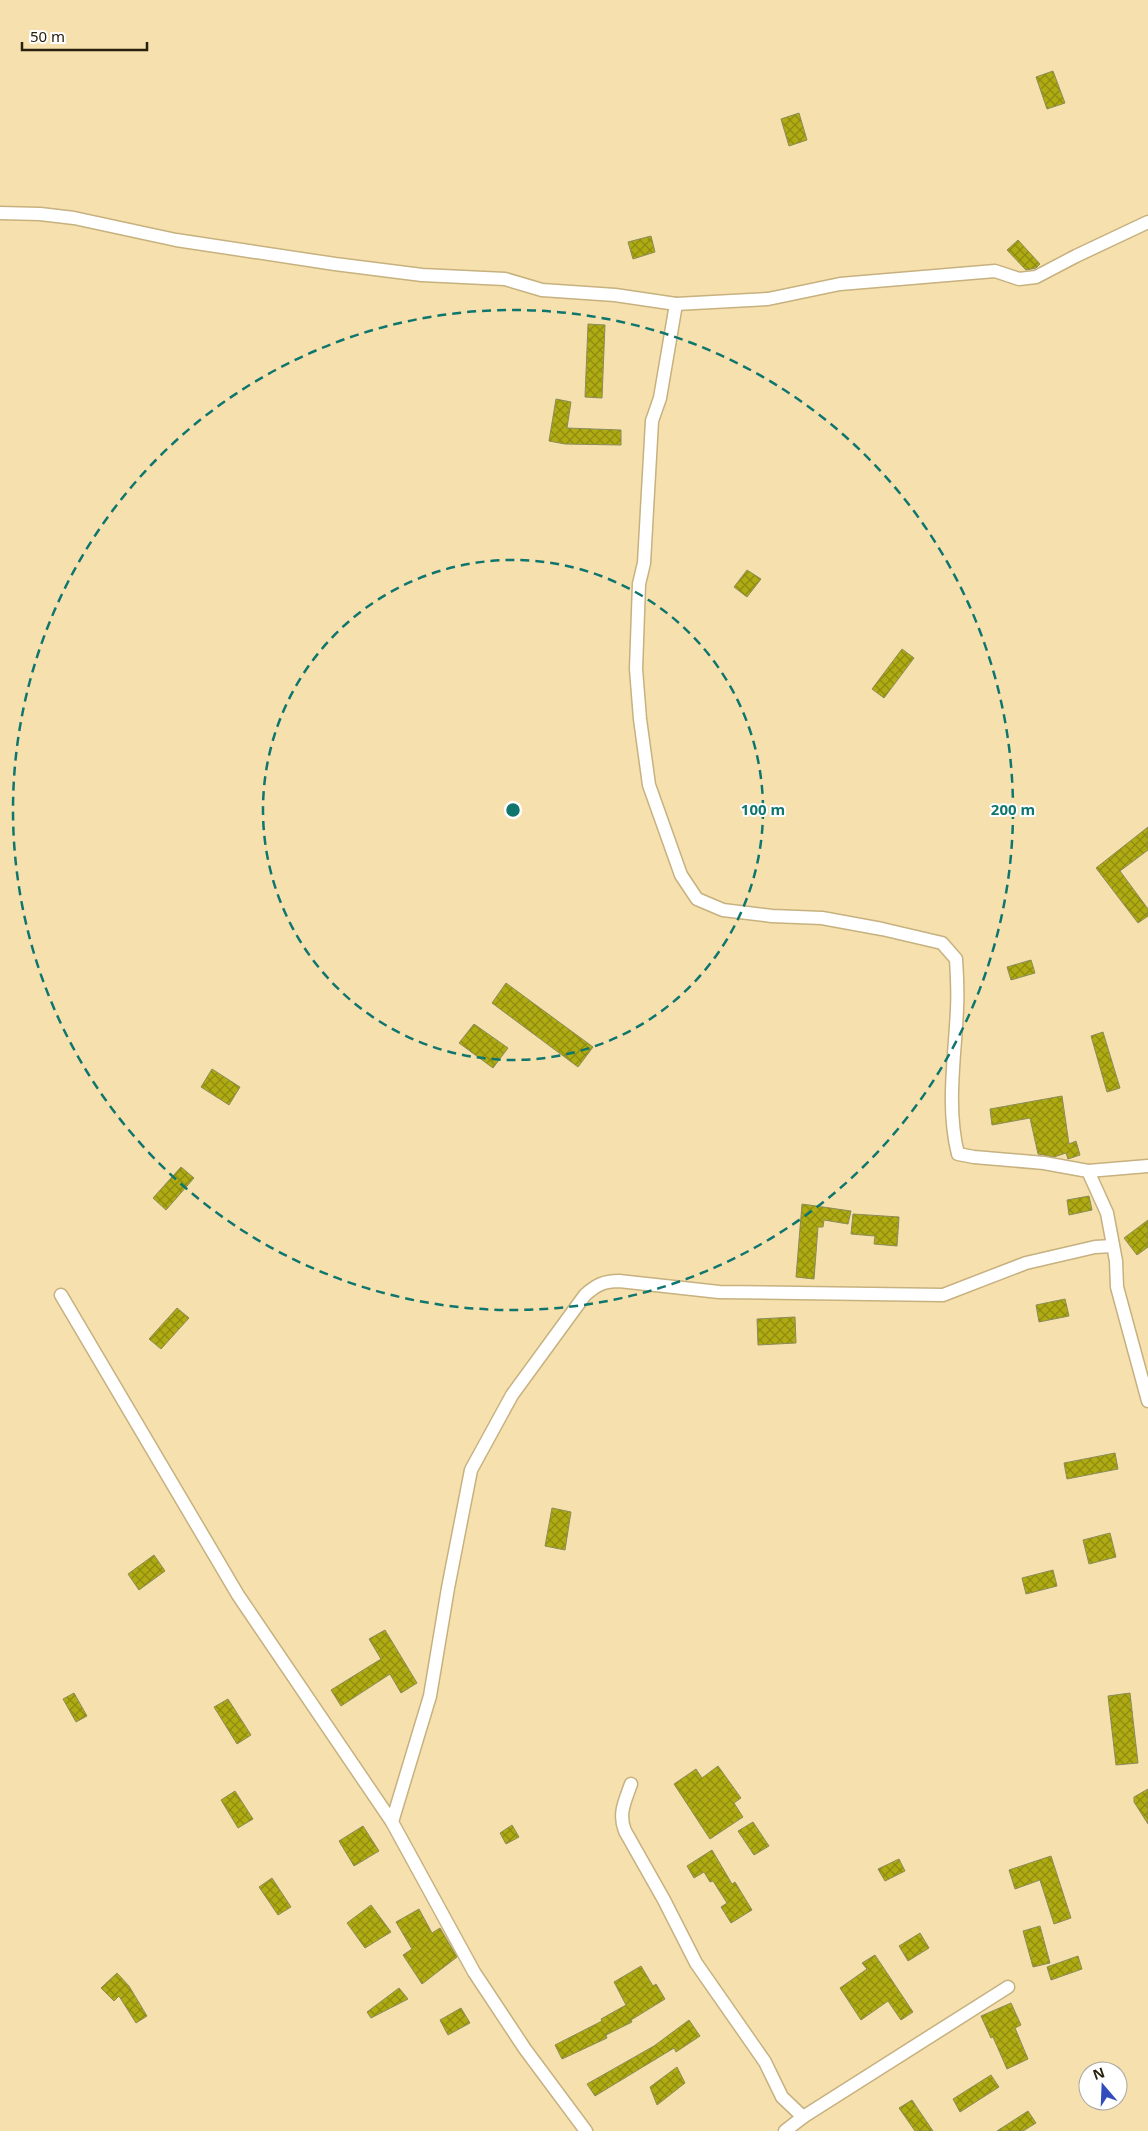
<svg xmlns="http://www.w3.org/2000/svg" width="1148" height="2131" viewBox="0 0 1148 2131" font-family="'Noto Sans',sans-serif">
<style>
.building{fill:url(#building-cross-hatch);stroke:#8c8c5a}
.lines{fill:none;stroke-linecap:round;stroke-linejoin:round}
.minor-casing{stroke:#c6b17f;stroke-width:15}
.minor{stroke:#fff;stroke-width:12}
.ring{fill:none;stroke:#0f766e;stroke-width:2.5;stroke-dasharray:9 6}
.centre{fill:#0f766e;stroke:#fff;stroke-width:2.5}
.ring-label{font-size:15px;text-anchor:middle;font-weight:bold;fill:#0f766e;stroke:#fff;stroke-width:4;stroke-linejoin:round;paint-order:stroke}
</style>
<defs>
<pattern id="building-cross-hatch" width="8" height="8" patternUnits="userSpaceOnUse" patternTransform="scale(1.25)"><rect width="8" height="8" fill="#aeab13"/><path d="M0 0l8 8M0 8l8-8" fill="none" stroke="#8e8b10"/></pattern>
</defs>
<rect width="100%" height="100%" fill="#f6e1ae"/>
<g class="building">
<polygon points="1053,71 1065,103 1047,109 1036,77"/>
<polygon points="799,113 807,140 789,146 781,119"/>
<polygon points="651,236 655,252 633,259 628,242"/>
<polygon points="1018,240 1040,264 1036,268 1026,270 1007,250"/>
<polygon points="588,324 605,325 602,398 585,397"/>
<polygon points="556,399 571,402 567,428 621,430 621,445 565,444 549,441"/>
<polygon points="747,570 761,579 747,597 734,587"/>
<polygon points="902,649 914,658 884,698 872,689"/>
<polygon points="1148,827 1148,850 1120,871 1148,909 1148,916 1138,923 1096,868"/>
<polygon points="1031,960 1035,973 1011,980 1007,967"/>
<polygon points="506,983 593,1047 578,1067 492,1003"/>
<polygon points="474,1024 508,1048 493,1068 459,1043"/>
<polygon points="1103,1032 1120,1088 1107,1092 1091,1036"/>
<polygon points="212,1069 240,1087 229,1105 201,1087"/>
<polygon points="1062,1096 1069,1144 1076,1141 1080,1155 1068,1159 1066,1153 1054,1157 1038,1154 1030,1118 992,1125 990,1109"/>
<polygon points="181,1167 194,1178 166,1210 153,1198"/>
<polygon points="1089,1196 1092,1210 1069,1215 1067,1200"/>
<polygon points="802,1204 851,1211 848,1224 824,1220 823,1227 818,1227 814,1279 796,1277"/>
<polygon points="853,1214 899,1217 897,1246 874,1244 875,1236 851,1234"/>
<polygon points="1148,1220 1148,1247 1137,1255 1124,1238"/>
<polygon points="1065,1299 1069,1316 1039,1322 1036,1305"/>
<polygon points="177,1308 189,1318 161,1349 149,1339"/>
<polygon points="795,1317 796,1343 758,1345 757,1319"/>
<polygon points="1115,1453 1118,1469 1067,1479 1064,1463"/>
<polygon points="552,1508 571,1512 565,1550 545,1546"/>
<polygon points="1110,1533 1116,1557 1089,1564 1083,1540"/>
<polygon points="154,1555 165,1571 139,1590 128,1574"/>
<polygon points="1053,1570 1057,1586 1026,1594 1022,1578"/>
<polygon points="385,1630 417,1683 401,1693 390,1674 341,1706 331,1690 381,1659 369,1639"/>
<polygon points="74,1693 87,1716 76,1722 63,1699"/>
<polygon points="1130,1693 1138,1763 1116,1765 1108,1696"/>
<polygon points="228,1699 251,1735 237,1744 214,1707"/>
<polygon points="718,1766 741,1798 734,1803 743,1817 710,1839 674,1784 696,1769 702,1778"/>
<polygon points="1148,1789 1148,1824 1134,1802 1134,1797"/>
<polygon points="235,1791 253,1819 238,1828 221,1800"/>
<polygon points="753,1822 769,1846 754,1855 738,1831"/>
<polygon points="512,1825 519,1837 506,1844 500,1833"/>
<polygon points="363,1826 379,1851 354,1866 339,1841"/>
<polygon points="712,1850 732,1884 735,1882 752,1910 731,1923 721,1907 727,1903 713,1881 710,1882 704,1872 694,1878 687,1866"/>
<polygon points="1051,1856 1071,1918 1054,1924 1040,1880 1015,1889 1009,1870"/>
<polygon points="899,1859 905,1871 885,1881 878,1869"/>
<polygon points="272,1878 291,1907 278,1915 259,1887"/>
<polygon points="371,1905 391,1932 365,1948 347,1923"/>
<polygon points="419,1909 432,1933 440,1928 457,1957 422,1984 403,1955 412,1949 396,1922"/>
<polygon points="1040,1926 1050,1963 1033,1967 1023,1931"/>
<polygon points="920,1933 929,1948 908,1961 899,1946"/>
<polygon points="875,1955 913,2012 901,2020 888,2001 861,2020 840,1988 867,1969 862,1963"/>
<polygon points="1078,1956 1082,1969 1051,1980 1047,1967"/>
<polygon points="641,1966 653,1986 656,1984 665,1999 631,2020 632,2022 606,2035 607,2038 562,2059 555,2045 602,2021 601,2019 626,2005 614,1982"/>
<polygon points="117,1973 129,1986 147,2016 136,2023 119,1996 114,2001 101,1988"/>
<polygon points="399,1988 408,1999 371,2018 367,2012"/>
<polygon points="1011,2003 1021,2025 1015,2028 1028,2059 1007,2069 993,2037 991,2038 981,2016"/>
<polygon points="461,2008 470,2023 448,2035 440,2020"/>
<polygon points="689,2020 700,2036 676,2052 674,2048 595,2096 587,2084 654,2046"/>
<polygon points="677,2067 685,2083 657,2105 650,2087"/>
<polygon points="991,2075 999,2087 960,2112 953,2099"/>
<polygon points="912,2100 918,2109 933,2131 915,2131 899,2108"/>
<polygon points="1028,2111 1036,2123 1023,2131 997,2131"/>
</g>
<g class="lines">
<defs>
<g id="minor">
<polyline points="0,213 40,214 74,218 176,240 335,264 422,275 505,279 542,290 615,295 676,304"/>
<path d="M1148,222L1076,256L1036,277L1019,279L995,271L840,284L768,299L676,304L660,398L652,421L644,563L639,584L636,669L640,719L649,785L681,875L697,899L723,910L772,916L822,918L882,929L942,943L956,959C957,975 958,992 957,1009C955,1057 946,1107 958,1154L974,1157L1044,1163L1088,1171L1148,1166"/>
<polyline points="1088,1171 1107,1213 1116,1261 1117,1287 1148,1401"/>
<polyline points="61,1295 238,1595 392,1822 474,1972 525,2049 586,2131"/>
<path d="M631,1784C625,1801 618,1814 625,1831L664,1900L696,1963L765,2062L782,2097L803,2117"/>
<path d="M392,1822L430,1696L448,1588L471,1470L512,1395L585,1295C596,1285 604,1281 619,1281L719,1292L943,1295L1026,1263L1095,1247L1113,1246"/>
<polyline points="785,2131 803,2117 1008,1987"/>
</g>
</defs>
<use href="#minor" class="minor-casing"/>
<use href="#minor" class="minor"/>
</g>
<g class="ring">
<circle cx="513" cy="810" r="250"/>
<circle cx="513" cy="810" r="500"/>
</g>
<circle cx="513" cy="810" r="8" class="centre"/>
<g class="ring-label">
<text x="763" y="815">100 m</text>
<text x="1013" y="815">200 m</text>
</g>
<g transform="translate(1103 2086) rotate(341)"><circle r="24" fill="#ffffff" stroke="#a9a69e"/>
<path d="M0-4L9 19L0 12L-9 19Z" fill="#314cbd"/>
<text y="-8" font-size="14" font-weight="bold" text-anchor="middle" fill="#28200c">N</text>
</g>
<path d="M22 42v8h125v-8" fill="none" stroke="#28200c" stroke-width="2.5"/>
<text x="30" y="42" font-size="15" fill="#28200c" stroke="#ffffff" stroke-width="4" paint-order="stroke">50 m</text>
</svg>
